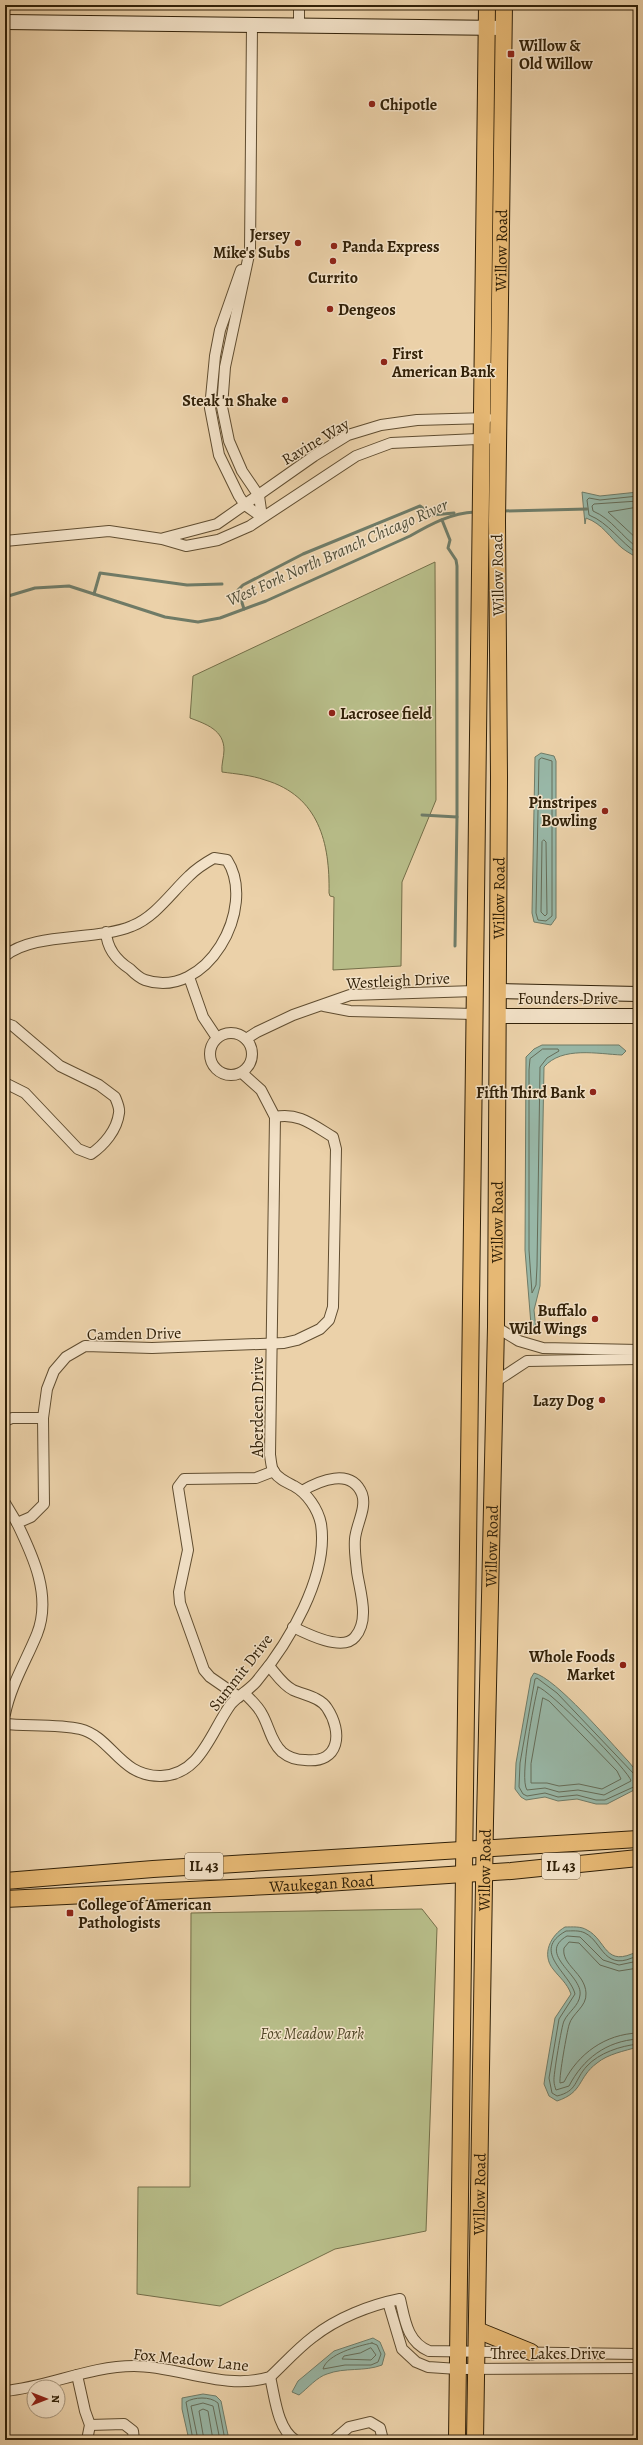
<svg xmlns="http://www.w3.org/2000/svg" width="643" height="2445" viewBox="0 0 643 2445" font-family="Alegreya,serif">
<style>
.green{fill:#b7bc88;stroke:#746e48}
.water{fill:#98b7a7;stroke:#6f7b67}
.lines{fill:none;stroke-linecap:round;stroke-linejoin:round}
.shore{stroke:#656c58;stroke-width:1}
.stream{stroke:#6f7b67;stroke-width:3}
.street-casing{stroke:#604d30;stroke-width:12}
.secondary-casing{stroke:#322108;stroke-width:16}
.primary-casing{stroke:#322108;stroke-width:18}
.street{stroke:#f2e1c7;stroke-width:10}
.secondary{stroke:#f2e1c7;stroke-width:14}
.primary{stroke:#e6b874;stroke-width:16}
.poi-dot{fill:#8f2418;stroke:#f2e1c7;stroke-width:1.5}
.labels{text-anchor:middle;stroke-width:3;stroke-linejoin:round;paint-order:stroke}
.shield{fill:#f2e1c7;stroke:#6c5b41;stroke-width:1}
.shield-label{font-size:15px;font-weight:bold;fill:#322108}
.poi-label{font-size:16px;font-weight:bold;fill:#322108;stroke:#f2e1c7;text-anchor:start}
.street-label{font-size:16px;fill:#322108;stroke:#f2e1c7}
.park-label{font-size:16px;font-style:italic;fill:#534828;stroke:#f2e1c7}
.water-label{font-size:17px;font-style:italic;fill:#514e38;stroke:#f2e1c7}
</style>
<rect width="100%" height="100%" fill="#ebd1a9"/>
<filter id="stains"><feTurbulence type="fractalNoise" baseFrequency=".005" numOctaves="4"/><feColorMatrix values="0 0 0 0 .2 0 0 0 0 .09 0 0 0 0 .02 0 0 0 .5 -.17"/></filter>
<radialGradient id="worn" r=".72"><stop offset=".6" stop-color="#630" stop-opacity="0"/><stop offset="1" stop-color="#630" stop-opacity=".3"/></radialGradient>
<g class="green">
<path d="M435,562L436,800L402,882L401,966L333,970L334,897L330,896L329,893C330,843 319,796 265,780C251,775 236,774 222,772C221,765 224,757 224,750C224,730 206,724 190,718L193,676Z"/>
<polygon points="422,1909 437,1928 426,2231 335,2249 220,2306 137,2294 138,2187 190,2187 191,1913"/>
</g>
<g class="water">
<path d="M582,492L600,496L638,492V558C633,555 627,552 622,548C609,537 603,524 586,518L585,524Z"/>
<polygon points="541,753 554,756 556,761 556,918 551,925 534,922 532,913 535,757"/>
<path d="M542,1045H619L626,1051L622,1055C598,1054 562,1046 544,1067L540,1286L534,1310L536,1329H533L531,1325L525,1250L526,1057L534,1049Z"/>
<path d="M534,1673C556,1678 610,1742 628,1761L638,1773V1788L607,1804H596L577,1799L558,1801L545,1797L526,1800L521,1797L515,1789L516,1763L531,1678Z"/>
<path d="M565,1927C572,1927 581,1926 587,1930C607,1940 604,1969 638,1951V2047C624,2051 608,2054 597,2063C577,2078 584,2092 557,2101L549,2096L544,2084L545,2077L555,2018L571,1994C567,1983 560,1978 553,1969C541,1954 551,1935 565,1927Z"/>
<path d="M373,2338L380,2342L385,2354L382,2365C364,2372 345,2367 327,2374C317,2377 308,2388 299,2395L292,2392L298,2381L334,2351Z"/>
<polygon points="203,2394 216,2396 221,2401 229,2440 189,2440 182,2409 182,2398"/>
</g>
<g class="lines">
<g class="shore">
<path d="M638,496L600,500L589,498L587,500L589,515C609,523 620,542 638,554"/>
<path d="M638,501L594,504L592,506L593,511C612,519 622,537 638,548"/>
<polyline points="638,507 608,512 638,540"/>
<polygon points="542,758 552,761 552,916 546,921 538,920 536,913 539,760"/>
<polygon points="544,840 546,842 547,914 545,916 541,912 542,842"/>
<polygon points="543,1049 558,1049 559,1051 547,1058 540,1067 537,1266 536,1285 532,1293 529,1250 529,1070 530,1059"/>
<path d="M538,1687C547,1687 631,1773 631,1781L604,1795L578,1790L559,1792L545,1788L527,1790C519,1778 534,1703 538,1687Z"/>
<polygon points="543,1698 549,1701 617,1771 621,1779 602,1789 579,1784 559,1786 547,1783 531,1783 531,1764"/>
<polyline points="638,1775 634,1774 557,1693 537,1678 535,1679 520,1763 519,1787 523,1794 527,1796 545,1793 558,1797 577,1795 596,1800 605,1800 638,1785"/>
<path d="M638,1955C604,1974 603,1942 585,1933C579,1930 572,1931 566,1931C530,1951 570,1973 575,1994L559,2019L549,2078L552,2093L557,2096C578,2091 574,2080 587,2066C599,2053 620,2046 638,2044"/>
<path d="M638,1961L619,1965L603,1960L580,1937L567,1936C536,1954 583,1975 580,1995C579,2006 568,2012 564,2021C562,2024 553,2077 554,2081C554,2084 555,2087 556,2090L569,2086C583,2059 606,2041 638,2039"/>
<path d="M638,1968L619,1971L600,1965L579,1943L569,1942L564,1948C561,1965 585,1973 586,1993C587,2007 572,2013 569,2025C567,2032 559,2076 560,2083L564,2082C578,2054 605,2034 638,2033"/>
<path d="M372,2343L377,2345L381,2354L378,2362L371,2365H345L323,2369C327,2354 358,2346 372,2343Z"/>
<polygon points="371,2348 376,2355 371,2360 342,2359 344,2356 360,2353"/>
<path d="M193,2440L186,2402C194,2397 210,2396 218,2403L225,2440"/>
<polyline points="198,2440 191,2406 203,2403 213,2406 220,2440"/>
<polyline points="204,2440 199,2411 203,2409 208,2411 213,2440"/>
</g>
<g class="stream">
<polyline points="503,511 587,509"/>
<polyline points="94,594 100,573 187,585 222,584"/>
<path d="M5,597L35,588L69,586L165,617L198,622L220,618L266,601L410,536C431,524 451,513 475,512"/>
<polyline points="244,609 238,590 243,585 303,554 420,506 432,515 454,513"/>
<polyline points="422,815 457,817 457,566 456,560 448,548 450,540 442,520"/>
<polyline points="455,946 457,817"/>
</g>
<defs>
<g id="street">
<polyline points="252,25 250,250 225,367 222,407 229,441 242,471 259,496 262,517"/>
<polyline points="299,25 299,5"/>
<polyline points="241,270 220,330 215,356 210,408 219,455 239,496 245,505 262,517"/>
<polyline points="164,538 217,524 314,456 348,435 381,425 417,420 487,418"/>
<polyline points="5,541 109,531 162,539 186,546 218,540 250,526 356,456 391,443 499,438"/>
<path d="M5,956C33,932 97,941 132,926C155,917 171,893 189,876C196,869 205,863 214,858L227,860C258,908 206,1001 145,980C139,978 134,973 130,969C116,960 107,949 106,932"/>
<polyline points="189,977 203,1017 217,1038"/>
<polyline points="324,1006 350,1011 474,1014"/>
<path d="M5,1023L13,1026L60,1066L99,1085L115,1097C117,1102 120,1108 119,1113C117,1130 104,1145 91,1154L78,1149L25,1093L5,1083"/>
<circle cx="231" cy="1054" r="21"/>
<polyline points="246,1039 257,1032 293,1015 350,995 475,991"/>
<polyline points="496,1327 519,1341 543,1348 638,1350"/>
<polyline points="495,1382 527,1361 638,1359"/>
<polyline points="5,1421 12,1418 43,1418"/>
<polyline points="5,1503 17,1523"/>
<path d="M293,1627C307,1634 343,1652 355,1637C370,1620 360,1592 357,1572C356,1561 354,1550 355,1539C356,1525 367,1508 362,1494C351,1467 319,1481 302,1491"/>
<path d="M244,1693C250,1699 258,1706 262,1714C269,1726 271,1742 282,1752C288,1757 297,1760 305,1760C340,1764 343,1732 327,1708C320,1697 304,1695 293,1690C283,1685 276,1674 269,1666"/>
<polyline points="239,1697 210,1677 204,1670 180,1603 179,1592 188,1550 178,1487 184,1479 256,1478 274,1471"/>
<path d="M5,1714C11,1685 26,1661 37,1634C52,1596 33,1556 17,1523L31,1517L44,1504L43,1418L47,1389L54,1371L66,1357L85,1346L152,1348L284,1343L297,1340L320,1329L329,1320L333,1307L336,1149L333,1137C313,1125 298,1112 275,1117"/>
<path d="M5,1724C27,1726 60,1724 80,1729C112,1737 120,1777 161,1776C201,1775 211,1731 231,1704C238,1696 249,1690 256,1682C288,1644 329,1576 321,1524C318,1509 307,1493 294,1486C286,1482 279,1479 274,1472C271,1468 271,1460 270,1455L275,1117L261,1090L242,1073"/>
<polyline points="388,2302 402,2349 416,2362 428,2367 458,2369 638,2368"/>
<polyline points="77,2375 85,2411 90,2425 87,2440"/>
<path d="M270,2377C275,2397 277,2428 295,2440"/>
<path d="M5,2391C49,2387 89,2366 134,2366C179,2366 225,2391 270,2377C284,2364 297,2349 313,2337C337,2318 370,2305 400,2299C405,2320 407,2342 429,2351L638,2354"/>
<polyline points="90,2425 124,2424 133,2431 134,2440"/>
<polyline points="334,2440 349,2427 370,2422 380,2428 383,2440"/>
</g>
<g id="secondary">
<polyline points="5,22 503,28"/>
<polyline points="498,991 638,994"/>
<polyline points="498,1016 638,1016"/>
</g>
<g id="primary">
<polyline points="5,1881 153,1869 638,1839"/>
<path id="s1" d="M5,1899L311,1884L511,1871L638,1858"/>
<polyline points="477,2330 531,2352"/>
<polyline points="457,2440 487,5"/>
<path id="s2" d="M475,2440L485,1821L496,1327L499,777L497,521L504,5"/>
</g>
</defs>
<use href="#street" class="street-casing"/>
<use href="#secondary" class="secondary-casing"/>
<use href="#primary" class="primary-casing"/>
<use href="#street" class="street"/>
<use href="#secondary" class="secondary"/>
<use href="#primary" class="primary"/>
</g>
<g class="poi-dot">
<rect x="507" y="50" width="8" height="8" rx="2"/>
<circle cx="372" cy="104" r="4"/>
<circle cx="298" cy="243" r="4"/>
<circle cx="334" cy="246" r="4"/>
<circle cx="333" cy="261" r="4"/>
<circle cx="330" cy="309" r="4"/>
<circle cx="384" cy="362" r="4"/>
<circle cx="285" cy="400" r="4"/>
<circle cx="332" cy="713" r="4"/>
<circle cx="605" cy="811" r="4"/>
<circle cx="593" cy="1092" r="4"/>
<circle cx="595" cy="1319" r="4"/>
<circle cx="602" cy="1400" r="4"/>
<circle cx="623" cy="1665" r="4"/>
<rect x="66" y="1909" width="8" height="8" rx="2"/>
</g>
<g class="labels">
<g class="shield">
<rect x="185" y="1853" width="38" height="26" rx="3"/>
<rect x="542" y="1853" width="38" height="26" rx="3"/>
</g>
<g class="shield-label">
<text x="204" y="1871">IL 43</text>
<text x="561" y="1871">IL 43</text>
</g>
<g class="poi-label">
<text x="519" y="51">Willow &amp;<tspan x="519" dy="18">Old Willow</tspan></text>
<text x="380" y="110">Chipotle</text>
<text x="290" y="240" text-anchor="end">Jersey<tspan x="290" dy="18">Mike's Subs</tspan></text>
<text x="342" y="252">Panda Express</text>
<text x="333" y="283" text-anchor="middle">Currito</text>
<text x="338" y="315">Dengeos</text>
<text x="392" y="359">First<tspan x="392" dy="18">American Bank</tspan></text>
<text x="277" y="406" text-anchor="end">Steak 'n Shake</text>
<text x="340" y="719">Lacrosee field</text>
<text x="597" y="808" text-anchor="end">Pinstripes<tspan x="597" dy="18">Bowling</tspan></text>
<text x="585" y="1098" text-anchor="end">Fifth Third Bank</text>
<text x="587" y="1316" text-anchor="end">Buffalo<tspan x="587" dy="18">Wild Wings</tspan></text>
<text x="594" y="1406" text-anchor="end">Lazy Dog</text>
<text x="615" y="1662" text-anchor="end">Whole Foods<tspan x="615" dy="18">Market</tspan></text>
<text x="78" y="1910">College of American<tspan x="78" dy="18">Pathologists</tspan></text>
</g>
<g class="street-label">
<text dy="6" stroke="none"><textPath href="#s2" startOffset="2190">Willow Road</textPath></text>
<text transform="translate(315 441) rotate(-31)" y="6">Ravine Way</text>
<text transform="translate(497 575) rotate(-91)" y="6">Willow Road</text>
<text dy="6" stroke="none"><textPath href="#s2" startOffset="1542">Willow Road</textPath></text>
<text transform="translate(398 980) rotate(-3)" y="6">Westleigh Drive</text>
<text x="568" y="1004">Founders Drive</text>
<text dy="6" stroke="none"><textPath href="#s2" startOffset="1218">Willow Road</textPath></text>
<text transform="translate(134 1333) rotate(-1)" y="6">Camden Drive</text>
<text transform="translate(257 1407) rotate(-90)" y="6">Aberdeen Drive</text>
<text dy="6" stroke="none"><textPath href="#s2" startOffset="894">Willow Road</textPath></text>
<text transform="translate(240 1672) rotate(-52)" y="6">Summit Drive</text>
<text dy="6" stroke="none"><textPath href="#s2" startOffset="570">Willow Road</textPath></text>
<text dy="6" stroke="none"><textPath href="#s1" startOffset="317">Waukegan Road</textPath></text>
<text dy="6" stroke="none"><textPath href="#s2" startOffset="246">Willow Road</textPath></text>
<text x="548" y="2359">Three Lakes Drive</text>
<text transform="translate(191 2359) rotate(6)" y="6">Fox Meadow Lane</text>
</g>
<g class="park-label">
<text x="312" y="2039">Fox Meadow Park</text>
</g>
<g class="water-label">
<text transform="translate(337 552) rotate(-24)" y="6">West Fork North Branch Chicago River</text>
</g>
</g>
<rect width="643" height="2445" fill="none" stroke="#ebd1a9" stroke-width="20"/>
<rect x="6" y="6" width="631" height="2433" fill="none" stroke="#322108" stroke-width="2"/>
<rect x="10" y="10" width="623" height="2425" fill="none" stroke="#322108"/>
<g transform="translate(46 2399) rotate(90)"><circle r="19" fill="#f2e1c7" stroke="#a5947b"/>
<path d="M0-3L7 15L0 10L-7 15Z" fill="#8f2418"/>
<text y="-6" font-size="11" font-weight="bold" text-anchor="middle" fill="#322108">N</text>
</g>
<rect width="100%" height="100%" filter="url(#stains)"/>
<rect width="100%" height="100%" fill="url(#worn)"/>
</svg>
